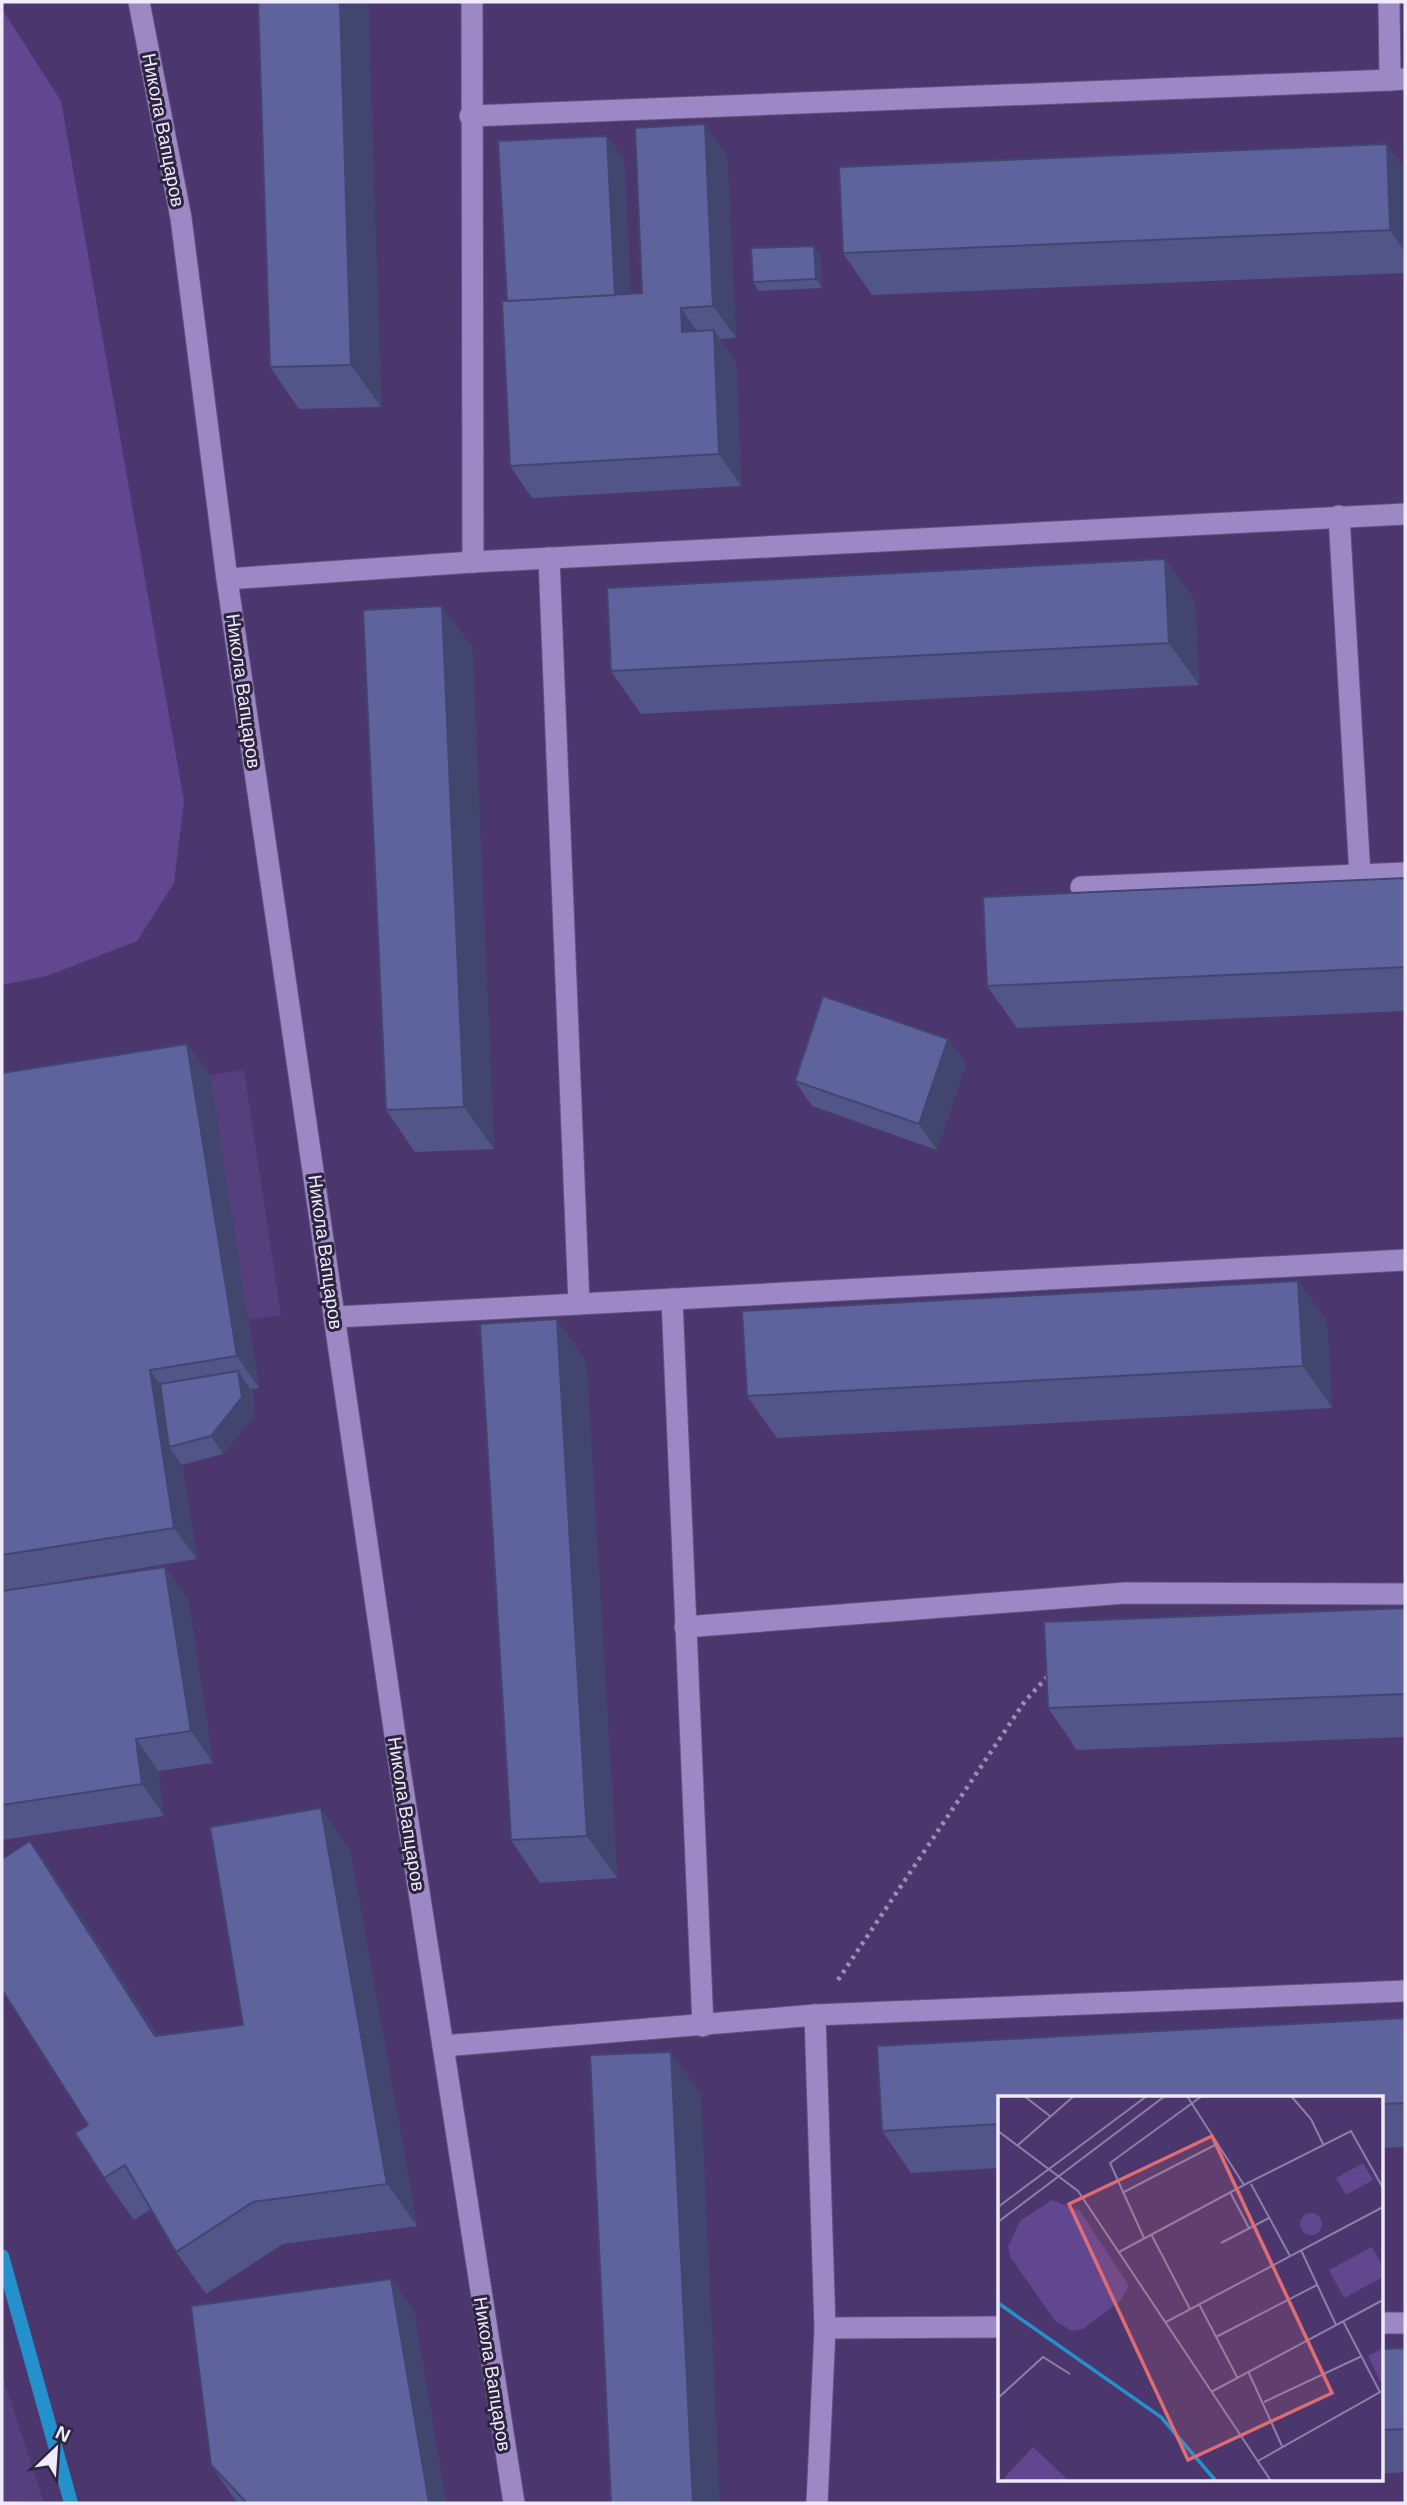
<svg xmlns="http://www.w3.org/2000/svg" width="1407" height="2505" viewBox="0 0 1407 2505" font-family="Helvetica,sans-serif">
<style>
.built{fill:#553f7c}
.green{fill:#614690}
.lines{fill:none;stroke-linecap:round;stroke-linejoin:round}
.stream{stroke:#2491cc;stroke-width:14}
.lane-casing{stroke:#63527d;stroke-width:23}
.secondary-casing{stroke:#63527d;stroke-width:23}
.path{stroke:#9b8db3;stroke-width:4.5;stroke-dasharray:3.5 5;stroke-linecap:butt}
.lane{stroke:#9b88c5;stroke-width:21}
.secondary{stroke:#9b88c5;stroke-width:21}
.wall{fill:#515587}
.shaded-wall{fill:#42456e}
.building{fill:#5e639d;stroke:#42456e;stroke-width:2}
.labels{text-anchor:middle;stroke-width:6;stroke-linejoin:round;paint-order:stroke}
.street-label{font-size:19px;fill:#f0eafe;stroke:#2d253e}
.inset-river{fill:none;stroke:#2491cc;stroke-width:3.5}
.inset-road{fill:none;stroke:#8d7fa7;stroke-width:2}
.view{fill:#df6c73;fill-opacity:0.15;stroke:#df6c73;stroke-width:3.5}
.inset-edge{fill:none;stroke:#f0eafe;stroke-width:3.5}
</style>
<rect width="100%" height="100%" fill="#4b376d"/>
<g class="built">
<polygon points="244,1070 281,1315 248,1320 210,1075"/>
<polygon points="2,2374 44,2503 2,2503"/>
</g>
<polygon class="green" points="2,9 61,101 184,801 174,883 137,941 47,976 2,985"/>
<g class="lines">
<polyline class="stream" points="2,2256 71,2503"/>
<defs>
<g id="lane">
<polyline points="472,2 473,562"/>
<polyline points="1389,2 1390,80 1405,79"/>
<polyline points="470,116 1390,80"/>
<polyline points="1339,516 1360,875"/>
<polyline points="549,558 579,1304"/>
<polyline points="227,579 473,562 1405,514"/>
<polyline points="1081,887 1405,873"/>
<polyline points="672,1299 703,2026"/>
<polyline points="336,1317 1405,1260"/>
<polyline points="685,1627 1125,1593 1405,1594"/>
<polyline points="815,2015 825,2328 817,2503"/>
<polyline points="443,2046 815,2015 1405,1991"/>
<polyline points="1381,2323 1405,2323"/>
<polyline points="825,2328 999,2327"/>
</g>
<polyline id="secondary" points="139,2 181,218 227,579 399,1763 514,2503"/>
</defs>
<use href="#lane" class="lane-casing"/>
<use href="#secondary" class="secondary-casing"/>
<polyline class="path" points="838,1980 1025,1701 1048,1676"/>
<use href="#lane" class="lane"/>
<use href="#secondary" class="secondary"/>
</g>
<g class="wall">
<polygon points="258,2 368,2 381,407 299,409 270,367"/>
<polygon points="705,124 727,156 736,338 720,339 736,362 741,486 532,498 510,466 607,136 624,161 631,294 642,293"/>
<polygon points="1405,170 1405,273 872,295 843,253"/>
<polygon points="820,255 822,288 759,291 753,282"/>
<polygon points="1165,559 1195,601 1199,685 641,714 611,671"/>
<polygon points="442,606 472,648 494,1149 415,1152 386,1110"/>
<polygon points="1405,878 1405,1011 1017,1028 987,986"/>
<polygon points="948,1039 966,1064 937,1150 812,1106 795,1081"/>
<polygon points="187,1044 210,1075 259,1388 251,1389 255,1414 223,1454 182,1465 197,1559 2,1591 2,1073"/>
<polygon points="1298,1281 1327,1323 1332,1408 777,1438 747,1396"/>
<polygon points="586,1361 617,1878 540,1883 511,1840"/>
<polygon points="165,1567 188,1599 213,1763 158,1771 164,1816 2,1840 2,1591"/>
<polygon points="1405,1608 1405,1737 1077,1750 1048,1708"/>
<polygon points="350,1850 417,2226 283,2244 206,2294 176,2252 151,2209 134,2220 104,2178 88,2125 60,1884 157,2035 243,2025"/>
<polygon points="1405,2018 1405,2147 1381,2148 1381,2097 999,2097 999,2168 911,2173 882,2131 877,2046"/>
<polygon points="391,2279 414,2311 446,2503 239,2503 233,2497 211,2465"/>
<polygon points="1405,2348 1405,2472 1381,2474 1381,2349"/>
<polygon points="1203,2479 1279,2479 1206,2482"/>
</g>
<g class="shaded-wall">
<polygon points="340,2 368,2 381,407 351,365"/>
<polygon points="705,124 727,156 736,338 713,306"/>
<polygon points="607,136 624,161 633,326 615,301"/>
<polygon points="1387,144 1405,170 1405,252 1390,230"/>
<polygon points="814,246 820,255 822,288 816,279"/>
<polygon points="681,308 703,340 682,332"/>
<polygon points="714,330 736,362 741,486 719,454"/>
<polygon points="1165,559 1195,601 1199,685 1169,643"/>
<polygon points="442,606 472,648 494,1149 464,1107"/>
<polygon points="948,1039 966,1064 937,1150 919,1124"/>
<polygon points="187,1044 210,1075 259,1388 237,1356"/>
<polygon points="1298,1281 1327,1323 1332,1408 1303,1366"/>
<polygon points="557,1319 586,1361 617,1878 587,1836"/>
<polygon points="150,1370 172,1402 169,1447 182,1465 197,1559 174,1528"/>
<polygon points="238,1371 250,1389 255,1414 223,1454 211,1436"/>
<polygon points="165,1567 188,1599 213,1763 191,1731"/>
<polygon points="136,1739 158,1771 164,1816 142,1784"/>
<polygon points="321,1808 350,1850 417,2226 387,2184"/>
<polygon points="30,1841 60,1884 184,2078 155,2036"/>
<polygon points="671,2052 701,2094 720,2503 693,2503"/>
<polygon points="391,2279 414,2311 446,2503 429,2503"/>
</g>
<g class="building">
<polygon points="258,2 340,2 351,365 270,367"/>
<polygon points="705,124 713,306 681,308 682,332 714,330 719,454 510,466 502,301 642,293 635,128"/>
<polygon points="607,136 615,295 507,301 498,141"/>
<polygon points="1387,144 1390,230 843,253 839,167"/>
<polygon points="814,246 816,279 753,282 751,248"/>
<polygon points="1165,559 1169,643 611,671 607,588"/>
<polygon points="442,606 464,1107 386,1110 363,610"/>
<polygon points="1405,878 1405,967 987,986 983,897"/>
<polygon points="823,996 948,1039 919,1124 795,1081"/>
<polygon points="187,1044 237,1356 150,1370 174,1528 2,1555 2,1073"/>
<polygon points="1298,1281 1303,1366 747,1396 742,1311"/>
<polygon points="557,1319 587,1836 511,1840 480,1324"/>
<polygon points="238,1371 242,1397 211,1436 169,1447 160,1384"/>
<polygon points="165,1567 191,1731 136,1739 142,1784 2,1805 2,1591"/>
<polygon points="1405,1608 1405,1694 1048,1708 1044,1622"/>
<polygon points="321,1808 387,2184 253,2202 176,2252 125,2165 104,2178 75,2133 88,2125 2,1990 2,1859 30,1841 155,2036 243,2025 210,1827"/>
<polygon points="1405,2018 1405,2103 1381,2104 1381,2097 999,2097 999,2124 882,2131 877,2046"/>
<polygon points="671,2052 693,2503 611,2503 590,2055"/>
<polygon points="391,2279 429,2503 247,2503 211,2465 191,2306"/>
<polygon points="1405,2348 1405,2429 1381,2430 1381,2349"/>
</g>
<g class="labels">
<g class="street-label">
<text transform="translate(164 130) rotate(79)" y="7">Никола Вапцаров</text>
<text transform="translate(244 691) rotate(82)" y="7">Никола Вапцаров</text>
<text transform="translate(326 1252) rotate(82)" y="7">Никола Вапцаров</text>
<text transform="translate(407 1814) rotate(81)" y="7">Никола Вапцаров</text>
<text transform="translate(493 2374) rotate(81)" y="7">Никола Вапцаров</text>
</g>
</g>
<g transform="translate(998 2096)">
<rect width="385" height="385" fill="#4b376d"/>
<path d="M365,67L375,84L348,99L338,82ZM54,104L82,115L131,190L122,205L85,233L74,235L57,225L13,162L10,151L22,125ZM302 128a11 11 0 1 1 22 0a11 11 0 1 1-22 0ZM374,151L385,171V181L346,202L331,174ZM385,252V291L370,260ZM35,351L71,385H9L6,382Z" fill="#614690"/>
<path class="inset-river" d="M0,207L163,321L218,385"/>
<path class="inset-road" d="M26,0L52,20M189,0L246,89L353,35L385,92M293,0L313,23L326,50M0,35L80,95L273,385M20,49L76,0M253,88L292,160M232,96L251,132M124,97L217,49M0,111L149,0M0,126L167,0M153,138L192,213M146,142L112,67L204,0M223,147L271,122M303,154L338,229M121,156L246,89M201,208L239,281M168,226L385,111M218,241L319,189M250,275L284,350M213,296L385,204M0,302L45,261L72,278M266,306L364,260M260,365L382,296L345,225"/>
<path class="view" d="M214,40L334,297L190,364L71,108Z"/>
<rect width="385" height="385" class="inset-edge"/>
</g>
<rect width="1407" height="2505" fill="none" stroke="#f0eafe" stroke-width="7"/>
<g transform="translate(56 2449) rotate(25)" stroke="#2d253e" stroke-width="5" paint-order="stroke">
<path d="M0-5L12 26L0 18L-12 26Z" fill="#f0eafe"/>
<text y="-10" font-size="19" font-weight="bold" text-anchor="middle" fill="#f0eafe">N</text>
</g>
</svg>
